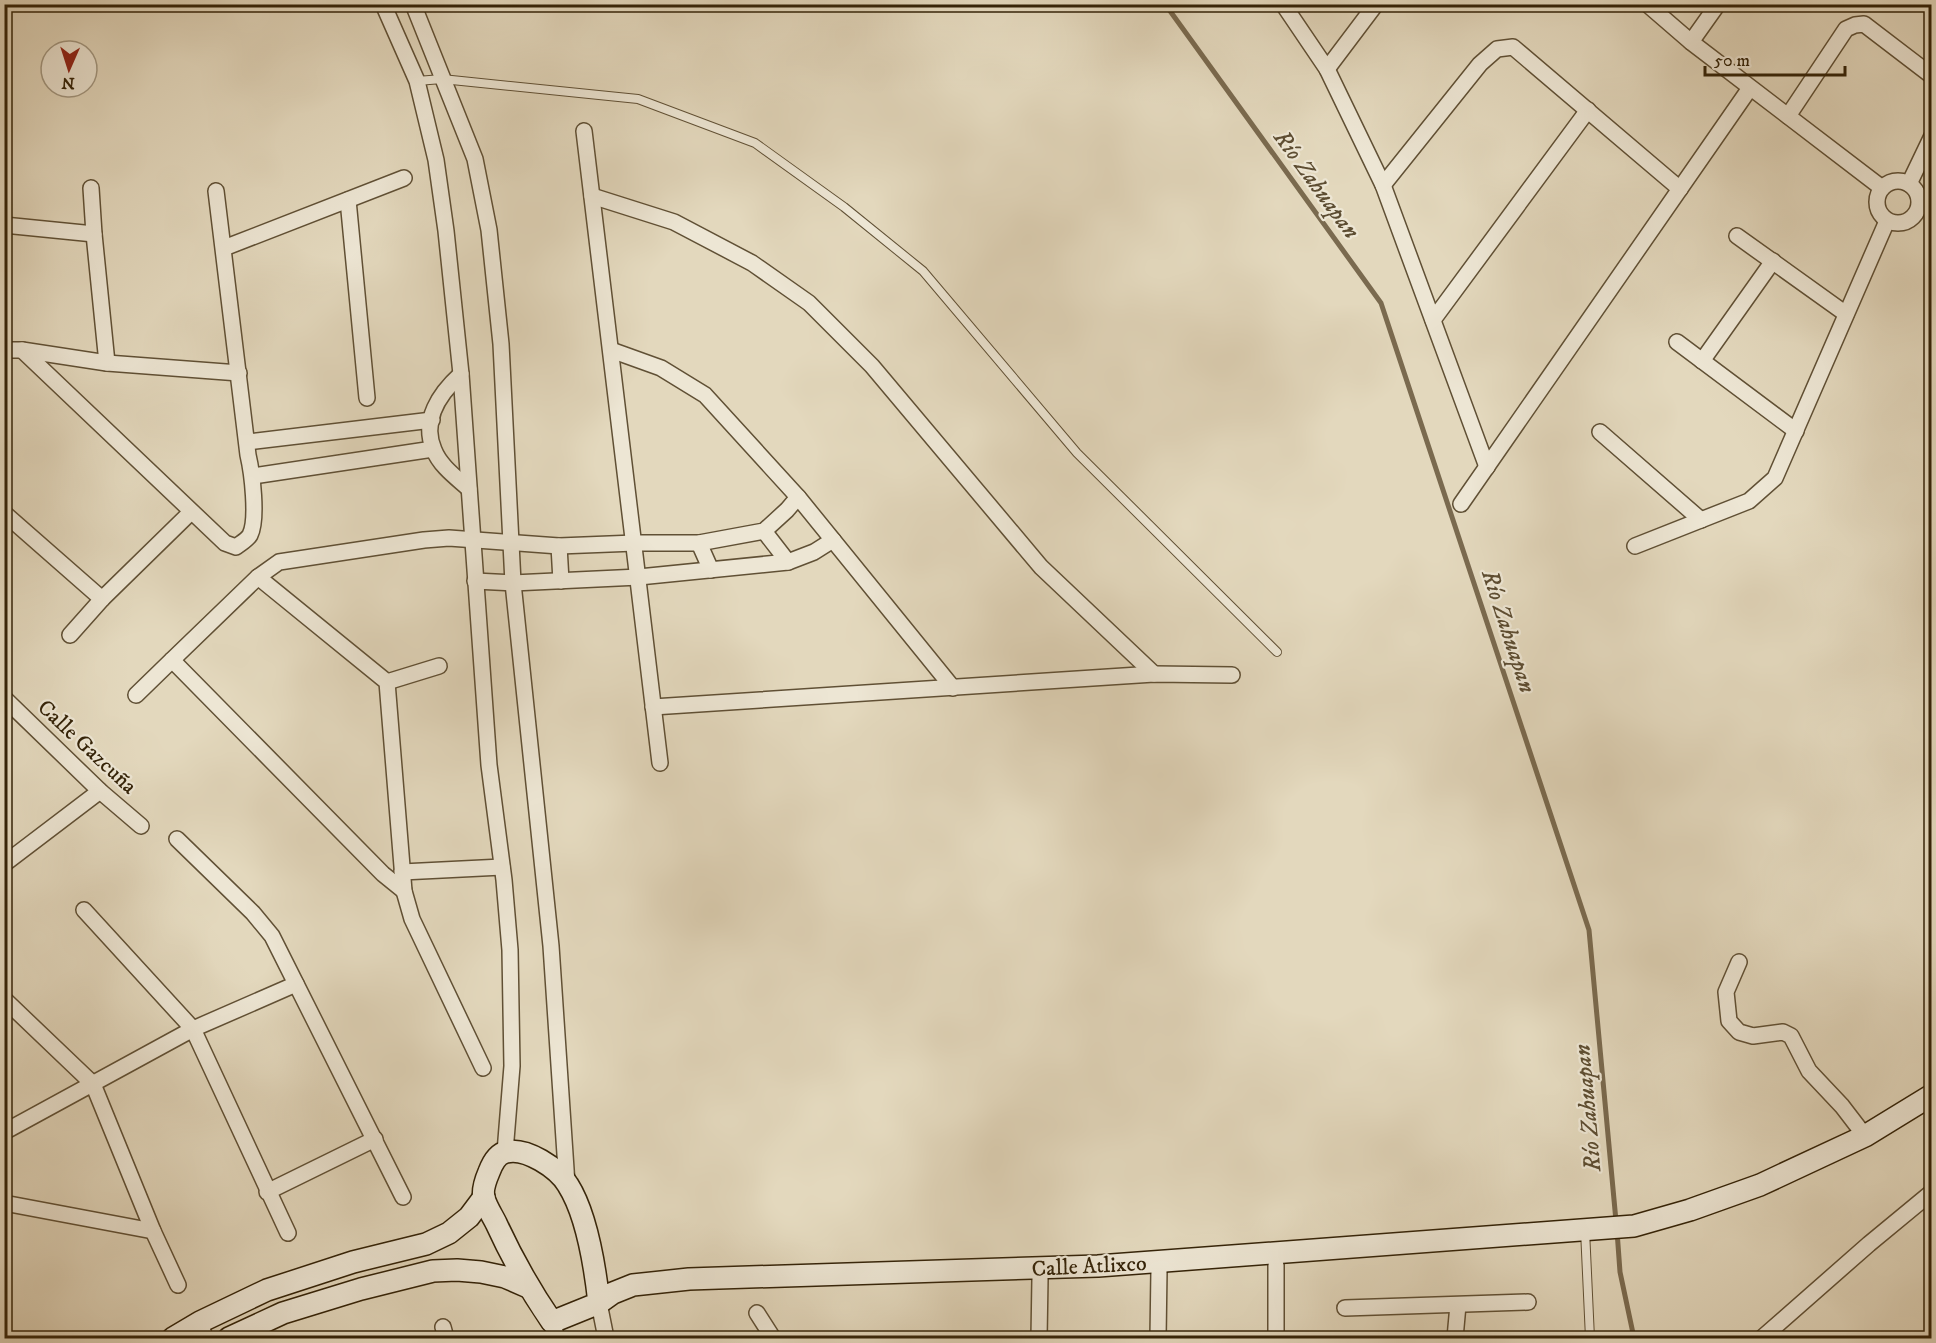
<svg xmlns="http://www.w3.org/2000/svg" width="1936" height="1343" viewBox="0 0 1936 1343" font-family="'IM FELL DW Pica',serif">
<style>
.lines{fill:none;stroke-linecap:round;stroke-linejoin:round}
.stream{stroke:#7a6a4f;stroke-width:5}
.lane-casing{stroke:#605035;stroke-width:10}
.street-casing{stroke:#605035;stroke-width:18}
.secondary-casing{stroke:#342308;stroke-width:24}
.lane{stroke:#ede6d4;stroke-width:8}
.street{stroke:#ede6d4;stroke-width:15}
.secondary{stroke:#ede6d4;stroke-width:21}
.labels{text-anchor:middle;stroke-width:4.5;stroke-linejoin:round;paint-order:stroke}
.street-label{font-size:22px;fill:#342308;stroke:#ede6d4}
.water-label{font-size:24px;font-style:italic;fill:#5d4d32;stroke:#ede6d4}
</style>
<rect width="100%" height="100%" fill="#e3d8bd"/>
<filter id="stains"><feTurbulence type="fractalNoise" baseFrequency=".00333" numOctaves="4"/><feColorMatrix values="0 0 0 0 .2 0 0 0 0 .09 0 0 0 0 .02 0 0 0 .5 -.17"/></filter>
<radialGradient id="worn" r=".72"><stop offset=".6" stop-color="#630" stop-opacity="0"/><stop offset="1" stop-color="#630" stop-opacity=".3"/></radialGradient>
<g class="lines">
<g class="stream">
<polyline points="1165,4 1381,303 1589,930 1616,1221"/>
<polyline points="1617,1231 1620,1272 1634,1338"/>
</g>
<defs>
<g id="lane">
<polyline points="417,81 442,79 638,99 755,143 844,207 923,271 1077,453 1277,652"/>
<polyline points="1585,1230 1590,1338"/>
</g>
<g id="street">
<polyline points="383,4 417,81 436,160 446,231 461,374 489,765 504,880 510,950 512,1066 505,1152"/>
<polyline points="413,4 475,159 489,230 501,344 513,583 551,946 567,1184"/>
<polyline points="1283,4 1327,69 1383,185 1487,467"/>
<polyline points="1647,4 1691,42 1882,188"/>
<polyline points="1691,42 1718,4"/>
<polyline points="1327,69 1376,4"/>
<polyline points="1788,116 1846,29 1855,25 1864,24 1932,76"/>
<polyline points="584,131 660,763"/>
<circle cx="1898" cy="202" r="21"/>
<polyline points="1909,184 1932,136"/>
<polyline points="1383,185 1480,64 1497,49 1513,47 1680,189"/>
<polyline points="91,188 94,234 107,363"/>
<polyline points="592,196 674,222 752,263 809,303 872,366 1041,567 1154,674"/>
<polyline points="348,200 367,398"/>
<polyline points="4,225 94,234"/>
<polyline points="1737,236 1846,314"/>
<polyline points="224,248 404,178"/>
<polyline points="1433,320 1588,110"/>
<polyline points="1677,342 1796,431"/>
<polyline points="4,350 22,350 107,363 239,373"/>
<path d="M22,350L225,543L236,547C241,543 247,540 250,535C258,519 252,472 248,455L216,191"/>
<polyline points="611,350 661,368 705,395 798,497 953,688"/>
<polyline points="1702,361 1773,261"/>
<path d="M461,374C440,393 421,420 434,450C440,466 457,478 469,489"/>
<polyline points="1600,432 1701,520"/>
<polyline points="248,442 432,420"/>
<polyline points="253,476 433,449"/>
<polyline points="1461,504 1750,88"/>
<polyline points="4,513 102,599"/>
<polyline points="764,531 788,562"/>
<polyline points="699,543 711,570"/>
<polyline points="559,546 561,581"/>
<polyline points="1635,546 1749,501 1775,478 1887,221"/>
<polyline points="258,577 387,682 404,891 412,919 483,1068"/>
<polyline points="475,581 513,583 639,577 788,562 814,552 833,540"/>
<polyline points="70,635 102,599 191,512"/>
<polyline points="172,660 258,577 279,562 424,540 449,538 559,546 635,543 699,543 764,531 787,510 798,497"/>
<polyline points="387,682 439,666"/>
<polyline points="136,695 172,660 383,874 404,891"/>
<polyline points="4,698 100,791 141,826"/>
<polyline points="653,707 1154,674 1232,675"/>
<polyline points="177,839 253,913 272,936 403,1197"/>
<polyline points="4,864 100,791"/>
<polyline points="402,872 502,867"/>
<polyline points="84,910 193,1029 288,1233"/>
<polyline points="1739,962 1726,992 1729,1021 1739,1032 1753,1036 1783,1032 1791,1036 1809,1071 1842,1106 1865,1136"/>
<polyline points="4,999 93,1084 153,1231 178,1285"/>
<polyline points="4,1132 193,1029 296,984"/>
<polyline points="267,1192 375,1139"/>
<polyline points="4,1203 153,1231"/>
<polyline points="1276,1265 1276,1338"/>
<polyline points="599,1303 606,1338"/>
<polyline points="1345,1308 1528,1302"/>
<polyline points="757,1313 773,1338"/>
<polyline points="200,1322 205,1338"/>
<polyline points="552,1322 557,1338"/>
<polyline points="443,1327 446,1338"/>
<polyline points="1039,1338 1040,1278"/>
<polyline points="1158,1338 1159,1270"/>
<polyline points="1455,1338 1458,1305"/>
<polyline points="1762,1338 1869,1244 1932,1192"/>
</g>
<g id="secondary">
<path d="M599,1303C595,1267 587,1215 568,1185C558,1168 526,1147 506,1152C497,1154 492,1164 489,1172C486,1179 482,1191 484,1198C486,1206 492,1215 496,1223C512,1258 530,1290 552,1322L599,1303L613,1293L633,1285L689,1279L1098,1266L1634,1226L1690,1210L1760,1185L1865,1136L1932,1095"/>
<polyline points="173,1338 200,1322 267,1290 353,1262 426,1244 449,1233 469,1217 484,1197"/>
<polyline points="229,1338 283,1313 361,1289 433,1271 457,1270 481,1272 505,1277 528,1287"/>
</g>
</defs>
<use href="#lane" class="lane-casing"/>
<use href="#street" class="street-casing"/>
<use href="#secondary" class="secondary-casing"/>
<use href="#lane" class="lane"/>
<use href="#street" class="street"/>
<use href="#secondary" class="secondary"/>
</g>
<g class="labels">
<g class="street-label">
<text transform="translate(88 746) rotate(43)" y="8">Calle Gazcuña</text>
<text transform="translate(1089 1265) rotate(-3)" y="8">Calle Atlixco</text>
</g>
<g class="water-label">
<text transform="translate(1317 184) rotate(54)" y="8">Río Zahuapan</text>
<text transform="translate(1509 631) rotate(72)" y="8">Río Zahuapan</text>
<text transform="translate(1587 1108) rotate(-95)" y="8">Río Zahuapan</text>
</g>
</g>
<rect width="1936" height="1343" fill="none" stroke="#e3d8bd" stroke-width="24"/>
<rect x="6" y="6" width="1924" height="1331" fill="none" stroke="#342308" stroke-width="3"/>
<rect x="12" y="12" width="1912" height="1319" fill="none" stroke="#342308" stroke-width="1.5"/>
<g transform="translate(69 69) rotate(183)"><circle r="28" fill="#ede6d4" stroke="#a39882" stroke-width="1.5"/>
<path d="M0-4.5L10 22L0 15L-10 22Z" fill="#8f2418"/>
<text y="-9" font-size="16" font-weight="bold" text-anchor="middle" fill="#342308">N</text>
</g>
<path d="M1705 66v9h140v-9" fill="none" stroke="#342308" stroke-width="3"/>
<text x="1714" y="66" font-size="18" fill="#342308" stroke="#ede6d4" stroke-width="4.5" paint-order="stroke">50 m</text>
<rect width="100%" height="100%" filter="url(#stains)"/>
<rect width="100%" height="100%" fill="url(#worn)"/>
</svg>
